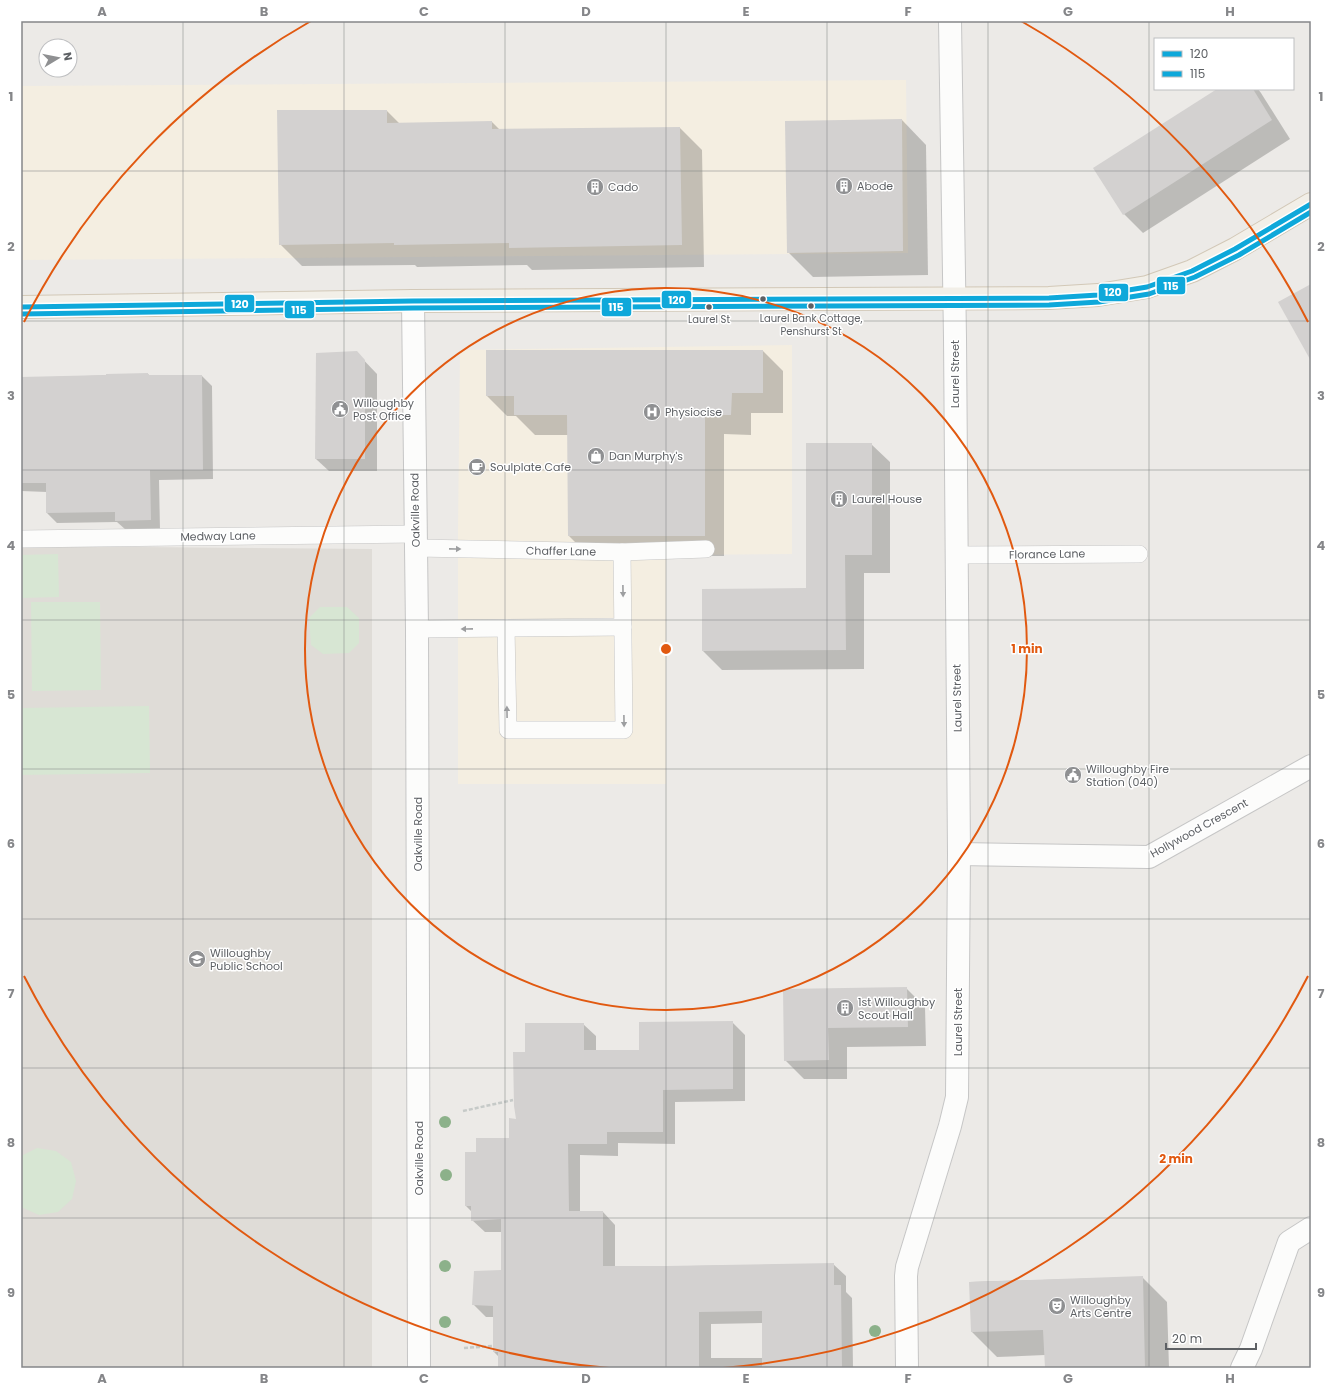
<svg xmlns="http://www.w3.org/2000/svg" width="1332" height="1389" viewBox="0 0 1332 1389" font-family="Poppins,sans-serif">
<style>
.commercial{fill:#f4eee1}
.education{fill:#dfdcd7}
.green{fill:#d7e6d3}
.shadow{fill:#0003;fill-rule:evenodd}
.building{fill:#d3d1d0}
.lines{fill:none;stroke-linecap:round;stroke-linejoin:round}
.lane-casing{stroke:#c6c6c6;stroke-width:18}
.street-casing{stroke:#c6c6c6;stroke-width:24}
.primary-casing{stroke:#d2c8b7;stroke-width:24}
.path{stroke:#c6cac8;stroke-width:2.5;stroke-dasharray:4 2;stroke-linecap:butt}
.lane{stroke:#fcfcfb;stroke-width:17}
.street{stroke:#fcfcfb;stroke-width:22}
.primary{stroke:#f2efe8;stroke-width:22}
.bus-1-casing{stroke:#fff;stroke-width:8}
.bus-2-casing{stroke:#fff;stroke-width:8}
.bus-1{stroke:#0ea8da;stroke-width:5}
.bus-2{stroke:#0ea8da;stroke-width:5}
.tree{fill:#8cb18a}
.oneway{fill:#9d9ea0}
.grid{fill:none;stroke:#858689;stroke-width:1;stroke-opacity:0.55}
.ring{fill:none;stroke:#e15910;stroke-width:2}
.bus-dot{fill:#5d6064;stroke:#fff;stroke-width:1.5}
.labels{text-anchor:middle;stroke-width:3;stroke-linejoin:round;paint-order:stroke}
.bus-label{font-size:10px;fill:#5d6064;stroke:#fff}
.poi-label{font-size:11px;fill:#5d6064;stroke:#fff;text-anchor:start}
.street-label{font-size:11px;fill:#5d6064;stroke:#fff}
.centre{fill:#e15910;stroke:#fff;stroke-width:2}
.ring-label{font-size:12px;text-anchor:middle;font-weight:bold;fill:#e15910;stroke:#fff;stroke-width:3;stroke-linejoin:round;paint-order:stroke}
.line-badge{stroke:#fff;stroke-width:1.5}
.badge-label{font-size:11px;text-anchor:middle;font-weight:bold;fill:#fff}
.neatline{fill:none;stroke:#858689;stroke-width:1.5}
.grid-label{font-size:13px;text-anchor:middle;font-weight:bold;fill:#858689}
</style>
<rect width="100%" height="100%" fill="#eceae7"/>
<g class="commercial">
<polygon points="906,80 908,253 21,260 21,86"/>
<polygon points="792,345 792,554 666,555 666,784 458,784 458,531 460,350"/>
</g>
<polygon class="education" points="21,546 372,549 372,1368 21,1368"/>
<g class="green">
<polygon points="58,554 59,597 21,598 21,555"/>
<polygon points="31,602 100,602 101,690 32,691"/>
<polygon points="320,607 347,607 359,618 359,643 349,653 323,654 311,645 309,618"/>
<polygon points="149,706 150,773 21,775 21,708"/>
<polygon points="37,1148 56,1151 71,1162 76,1181 72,1199 58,1212 39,1215 21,1207 21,1156"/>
</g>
<g class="shadow">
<polygon points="1218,89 1258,89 1261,93 1290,139 1143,233 1124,214"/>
<polygon points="387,111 400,124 492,122 500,130 680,128 702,150 704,267 532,270 527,265 417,267 415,265 302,266 280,244"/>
<polygon points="902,120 926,145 928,275 813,277 788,252"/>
<polygon points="763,351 783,371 783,413 751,413 751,435 724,434 724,556 589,556 569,536 569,435 535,435 516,416 507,416 487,396"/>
<polygon points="356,352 377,374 377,471 329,471 316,459"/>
<polygon points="148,374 150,376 202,376 212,386 213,479 159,480 160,530 126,530 117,522 57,523 47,513 47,492 21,491 21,378"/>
<polygon points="871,444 890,462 890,573 864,573 864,669 722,670 703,651 807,589"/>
<polygon points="906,988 925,1007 926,1046 847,1047 847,1079 804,1079 785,1060 784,990"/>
<path d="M732,1022L745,1035V1101L675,1102V1144L618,1143V1156L580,1155V1212H603L615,1225V1267L833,1264L846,1276V1292L852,1298L853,1368H499V1357L494,1352V1317H486L474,1305L475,1272L502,1271V1232H485L472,1220V1212L466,1206L477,1153L510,1139L518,1120L526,1053L583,1024L596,1036V1051H640ZM763,1323V1358H711V1324Z"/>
<polygon points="1142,1277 1167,1302 1169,1368 1046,1368 1045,1355 997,1357 972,1332 970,1282"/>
</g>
<g class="building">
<polygon points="1217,89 1253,89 1272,120 1123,215 1093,168"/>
<polygon points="277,110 387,110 387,123 492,121 492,129 680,127 682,245 509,248 509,243 394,245 394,243 279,245"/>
<polygon points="902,119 903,251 787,253 785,121"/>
<polygon points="1311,284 1311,361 1278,302"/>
<polygon points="486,350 763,350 763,393 732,393 731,415 705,415 705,536 568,536 567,415 514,415 514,396 486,396"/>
<polygon points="357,351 365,360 365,459 315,459 316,353"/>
<polygon points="148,373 148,375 202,375 203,470 150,470 151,520 115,521 115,512 46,513 46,483 21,483 21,377 106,375 106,374"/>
<polygon points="806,443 872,443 872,555 845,555 846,650 702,651 702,589 806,588"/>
<polygon points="907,987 908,1027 828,1028 829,1060 784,1061 783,989"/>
<polygon points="733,1021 733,1089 663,1090 663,1132 607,1132 607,1144 568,1144 569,1211 603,1211 603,1266 667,1266 834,1263 834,1285 841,1285 842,1368 762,1368 762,1311 699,1312 699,1368 498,1368 498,1352 493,1352 493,1306 472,1305 474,1271 501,1270 501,1219 471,1221 471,1206 465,1206 465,1152 476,1152 476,1138 509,1138 509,1118 516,1119 514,1106 513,1052 525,1052 525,1023 584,1023 584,1050 639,1050 639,1022"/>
<polygon points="1143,1276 1145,1368 1045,1368 1043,1330 971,1332 969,1282"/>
</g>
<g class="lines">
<defs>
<g id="lane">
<polyline points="21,539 415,534"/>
<polyline points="416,548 622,552 706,549"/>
<polyline points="956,555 1139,554"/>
<polyline points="506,628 508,730 624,730 622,552"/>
<polyline points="417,629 623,627"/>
</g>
<g id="street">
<polyline points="413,301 417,629 419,1368"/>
<polyline points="959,854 1149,857 1311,766"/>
<polyline points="907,1368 906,1276 907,1267 950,1126 957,1097 959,854 955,338 950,21"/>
<polyline points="1242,1368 1251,1349 1289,1242 1311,1228"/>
</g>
<polyline id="primary" points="21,307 413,301 1049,298 1098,295 1147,287 1192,271 1235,249 1311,204"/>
</defs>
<use href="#lane" class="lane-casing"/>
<use href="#street" class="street-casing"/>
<use href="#primary" class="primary-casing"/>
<g class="path">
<polyline points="463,1111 513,1100"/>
<polyline points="464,1348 493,1346"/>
</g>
<use href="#lane" class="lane"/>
<use href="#street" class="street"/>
<use href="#primary" class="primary"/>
<defs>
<polyline id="bus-1" points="21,307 413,301 1049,298 1098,295 1147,287 1192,271 1235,249 1311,204"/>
<polyline id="bus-2" points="21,314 413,308 1049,305 1099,302 1149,294 1195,277 1239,255 1311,212"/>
</defs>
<use href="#bus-1" class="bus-1-casing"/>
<use href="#bus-2" class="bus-2-casing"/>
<use href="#bus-1" class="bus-1"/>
<use href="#bus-2" class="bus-2"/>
</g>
<g class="tree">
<circle cx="445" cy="1122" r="6"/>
<circle cx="446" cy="1175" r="6"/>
<circle cx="445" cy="1266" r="6"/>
<circle cx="445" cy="1322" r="6"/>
<circle cx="875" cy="1331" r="6"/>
</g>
<defs><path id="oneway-solid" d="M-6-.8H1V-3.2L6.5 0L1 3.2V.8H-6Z"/></defs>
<g class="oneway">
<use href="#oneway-solid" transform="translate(455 549) rotate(1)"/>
<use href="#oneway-solid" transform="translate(623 591) rotate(89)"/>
<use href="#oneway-solid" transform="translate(467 629) rotate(179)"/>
<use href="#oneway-solid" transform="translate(507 712) rotate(-91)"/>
<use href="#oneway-solid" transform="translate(624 721) rotate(89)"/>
</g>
<path class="grid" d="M183,21V1368M344,21V1368M505,21V1368M666,21V1368M827,21V1368M988,21V1368M1149,21V1368M21,171H1311M21,321H1311M21,470H1311M21,620H1311M21,769H1311M21,919H1311M21,1068H1311M21,1218H1311"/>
<g class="ring">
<circle cx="666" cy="649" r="361"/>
<path d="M1308 976A721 721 0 0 1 723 1368M609 1368A721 721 0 0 1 24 976M24 322A721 721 0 0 1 311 21M1021 21A721 721 0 0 1 1308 322"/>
</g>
<defs>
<symbol id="building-disc" viewBox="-11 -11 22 22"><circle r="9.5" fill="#8f9092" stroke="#fff"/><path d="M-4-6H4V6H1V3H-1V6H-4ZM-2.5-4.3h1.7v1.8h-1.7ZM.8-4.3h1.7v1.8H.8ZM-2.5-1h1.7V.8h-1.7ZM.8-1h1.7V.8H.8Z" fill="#fff"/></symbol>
<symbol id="civic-disc" viewBox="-11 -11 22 22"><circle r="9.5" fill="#8f9092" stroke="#fff"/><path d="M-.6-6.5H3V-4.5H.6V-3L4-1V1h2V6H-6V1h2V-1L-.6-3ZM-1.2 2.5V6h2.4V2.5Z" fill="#fff"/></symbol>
<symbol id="hospital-disc" viewBox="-11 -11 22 22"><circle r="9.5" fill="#8f9092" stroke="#fff"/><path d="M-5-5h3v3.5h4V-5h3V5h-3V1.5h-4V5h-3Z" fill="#fff"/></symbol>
<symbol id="shop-disc" viewBox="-11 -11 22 22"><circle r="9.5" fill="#8f9092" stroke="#fff"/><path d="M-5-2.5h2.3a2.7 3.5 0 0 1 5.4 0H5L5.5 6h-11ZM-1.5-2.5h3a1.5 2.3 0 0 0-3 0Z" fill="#fff"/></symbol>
<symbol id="cafe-disc" viewBox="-11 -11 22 22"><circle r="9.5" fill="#8f9092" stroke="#fff"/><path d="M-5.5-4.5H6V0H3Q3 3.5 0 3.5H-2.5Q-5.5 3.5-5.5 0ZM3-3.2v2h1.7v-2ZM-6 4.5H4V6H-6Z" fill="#fff"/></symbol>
<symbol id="school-disc" viewBox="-11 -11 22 22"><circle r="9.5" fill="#8f9092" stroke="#fff"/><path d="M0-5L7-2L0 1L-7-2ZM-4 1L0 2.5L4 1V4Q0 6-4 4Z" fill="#fff"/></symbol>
<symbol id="theatre-disc" viewBox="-11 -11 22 22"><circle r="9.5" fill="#8f9092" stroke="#fff"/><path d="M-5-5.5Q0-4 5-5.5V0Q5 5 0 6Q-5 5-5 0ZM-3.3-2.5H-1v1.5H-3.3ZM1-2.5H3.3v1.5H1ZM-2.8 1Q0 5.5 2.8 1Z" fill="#fff"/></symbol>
</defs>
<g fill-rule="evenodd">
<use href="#building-disc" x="834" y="176" width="20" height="20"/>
<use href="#building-disc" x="585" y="177" width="20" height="20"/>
<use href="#civic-disc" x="330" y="399" width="20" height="20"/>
<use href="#hospital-disc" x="642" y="402" width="20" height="20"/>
<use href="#shop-disc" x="586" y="446" width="20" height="20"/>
<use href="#cafe-disc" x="467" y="457" width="20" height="20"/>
<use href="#building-disc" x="829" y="489" width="20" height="20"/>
<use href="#civic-disc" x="1063" y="765" width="20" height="20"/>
<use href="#school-disc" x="187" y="949" width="20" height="20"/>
<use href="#building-disc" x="835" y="998" width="20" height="20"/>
<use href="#theatre-disc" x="1047" y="1296" width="20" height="20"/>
</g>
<g class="bus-dot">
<circle cx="763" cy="299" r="3.5"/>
<circle cx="811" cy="306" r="3.5"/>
<circle cx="709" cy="307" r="3.5"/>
</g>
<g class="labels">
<g class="bus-label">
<text x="811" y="322">Laurel Bank Cottage,<tspan x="811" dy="13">Penshurst St</tspan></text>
<text x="709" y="323">Laurel St</text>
</g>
<g class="poi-label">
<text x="857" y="190">Abode</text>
<text x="608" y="191">Cado</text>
<text x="353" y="407">Willoughby<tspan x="353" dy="13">Post Office</tspan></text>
<text x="665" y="416">Physiocise</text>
<text x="609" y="460">Dan Murphy's</text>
<text x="490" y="471">Soulplate Cafe</text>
<text x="852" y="503">Laurel House</text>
<text x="1086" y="773">Willoughby Fire<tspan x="1086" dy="13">Station (040)</tspan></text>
<text x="210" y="957">Willoughby<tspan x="210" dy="13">Public School</tspan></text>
<text x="858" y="1006">1st Willoughby<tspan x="858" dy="13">Scout Hall</tspan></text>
<text x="1070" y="1304">Willoughby<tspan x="1070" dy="13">Arts Centre</tspan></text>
</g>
<g class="street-label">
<text transform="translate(955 374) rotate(-90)" y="4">Laurel Street</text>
<text transform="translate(415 510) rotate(-91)" y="4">Oakville Road</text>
<text transform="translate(218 536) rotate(-1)" y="4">Medway Lane</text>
<text transform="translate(561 551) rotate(1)" y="4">Chaffer Lane</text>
<text transform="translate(1047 554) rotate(-1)" y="4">Florance Lane</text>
<text transform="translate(957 698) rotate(-91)" y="4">Laurel Street</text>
<text transform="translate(1199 828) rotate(-29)" y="4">Hollywood Crescent</text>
<text transform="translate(418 834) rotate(-90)" y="4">Oakville Road</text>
<text transform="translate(958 1022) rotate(-90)" y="4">Laurel Street</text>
<text transform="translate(419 1158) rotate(-90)" y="4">Oakville Road</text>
</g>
</g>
<circle cx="666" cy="649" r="6" class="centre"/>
<g class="ring-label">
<text x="1027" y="653">1 min</text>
<text x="1176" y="1163">2 min</text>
</g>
<g class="line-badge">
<rect x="1156" y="276" width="30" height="19" rx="4" fill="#0ea8da"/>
<rect x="1098" y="283" width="31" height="19" rx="4" fill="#0ea8da"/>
<rect x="661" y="290" width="31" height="19" rx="4" fill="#0ea8da"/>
<rect x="224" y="294" width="31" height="19" rx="4" fill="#0ea8da"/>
<rect x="601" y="297" width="31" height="20" rx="4" fill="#0ea8da"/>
<rect x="284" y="300" width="31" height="19" rx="4" fill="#0ea8da"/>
</g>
<g class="badge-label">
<text x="1171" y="290">115</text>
<text x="1113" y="296">120</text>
<text x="677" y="304">120</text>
<text x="240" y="308">120</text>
<text x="616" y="311">115</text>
<text x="299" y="314">115</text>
</g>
<rect width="1332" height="1389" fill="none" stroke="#ffffff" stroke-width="44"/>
<rect x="1154" y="38" width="140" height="52" fill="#ffffff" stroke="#bebfc1"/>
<rect x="1162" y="51" width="20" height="6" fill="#0ea8da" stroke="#bebfc1"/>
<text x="1190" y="58" font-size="12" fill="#5d6064">120</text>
<rect x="1162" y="71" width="20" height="6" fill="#0ea8da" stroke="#bebfc1"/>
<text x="1190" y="78" font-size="12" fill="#5d6064">115</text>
<g transform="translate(58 58) rotate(80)"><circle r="19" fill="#ffffff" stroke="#bebfc1"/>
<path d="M0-3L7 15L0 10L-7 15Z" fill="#8f9092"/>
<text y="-6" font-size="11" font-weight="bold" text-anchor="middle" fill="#5d6064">N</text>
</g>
<path d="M1166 1343v6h90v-6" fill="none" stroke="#5d6064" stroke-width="2"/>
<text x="1172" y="1343" font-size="12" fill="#5d6064" stroke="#ffffff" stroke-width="3" paint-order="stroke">20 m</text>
<rect x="22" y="22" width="1288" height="1345" class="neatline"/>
<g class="grid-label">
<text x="102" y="16">A</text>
<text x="264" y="16">B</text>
<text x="424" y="16">C</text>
<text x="586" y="16">D</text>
<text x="746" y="16">E</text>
<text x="908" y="16">F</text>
<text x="1068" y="16">G</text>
<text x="1230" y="16">H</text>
<text x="11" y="101">1</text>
<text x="1321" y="101">1</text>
<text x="11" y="251">2</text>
<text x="1321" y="251">2</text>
<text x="11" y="400">3</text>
<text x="1321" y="400">3</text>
<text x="11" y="550">4</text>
<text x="1321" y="550">4</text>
<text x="11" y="699">5</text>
<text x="1321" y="699">5</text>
<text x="11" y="848">6</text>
<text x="1321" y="848">6</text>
<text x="11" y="998">7</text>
<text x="1321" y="998">7</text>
<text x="11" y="1147">8</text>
<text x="1321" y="1147">8</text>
<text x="11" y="1297">9</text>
<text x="1321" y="1297">9</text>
<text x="102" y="1383">A</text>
<text x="264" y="1383">B</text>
<text x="424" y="1383">C</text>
<text x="586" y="1383">D</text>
<text x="746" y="1383">E</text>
<text x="908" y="1383">F</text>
<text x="1068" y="1383">G</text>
<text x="1230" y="1383">H</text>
</g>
</svg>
